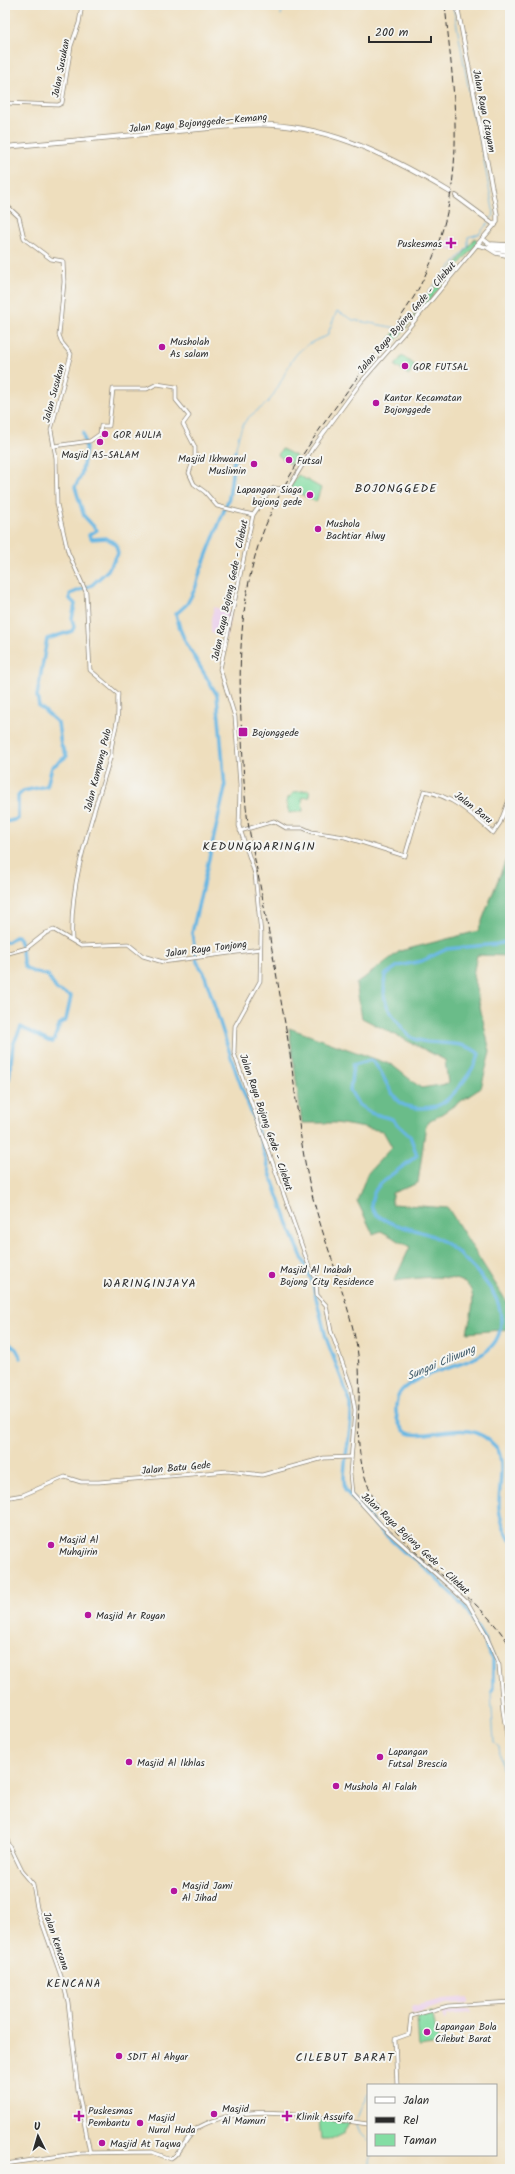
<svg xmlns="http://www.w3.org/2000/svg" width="515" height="2174" viewBox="0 0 515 2174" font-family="Kalam,sans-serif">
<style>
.built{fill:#ebd1eb}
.green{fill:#83dda3;stroke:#578467}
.forest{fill:#6abc89;stroke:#4a745a}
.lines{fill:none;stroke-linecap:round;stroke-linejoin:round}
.stream{stroke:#69b7e3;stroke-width:1}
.river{stroke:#69b7e3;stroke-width:3.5}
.secondary-casing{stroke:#8c8474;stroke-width:4.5}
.primary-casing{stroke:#8c8474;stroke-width:5}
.highway-casing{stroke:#8c8474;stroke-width:5.5}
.secondary{stroke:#fff;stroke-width:3}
.primary{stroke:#fff;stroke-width:3.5}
.highway{stroke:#fff;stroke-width:4}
.rail{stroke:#2b2b2b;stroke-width:1;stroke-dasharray:6 3;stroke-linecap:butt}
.poi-dot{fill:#b5179e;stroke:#f6f6f2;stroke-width:1.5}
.labels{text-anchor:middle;stroke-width:4;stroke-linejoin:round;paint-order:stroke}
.street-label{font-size:10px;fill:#2b2b2b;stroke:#f6f6f2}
.poi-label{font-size:10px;fill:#2b2b2b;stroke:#f6f6f2;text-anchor:start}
.water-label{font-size:11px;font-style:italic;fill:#415c6b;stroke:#f6f6f2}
.neighbourhood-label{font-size:11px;letter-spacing:1px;fill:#2b2b2b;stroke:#f6f6f2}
.quarter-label{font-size:12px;letter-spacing:1px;fill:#2b2b2b;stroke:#f6f6f2}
</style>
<rect width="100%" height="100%" fill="#f6f6f2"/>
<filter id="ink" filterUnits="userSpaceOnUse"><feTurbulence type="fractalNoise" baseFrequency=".025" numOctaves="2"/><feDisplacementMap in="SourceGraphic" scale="8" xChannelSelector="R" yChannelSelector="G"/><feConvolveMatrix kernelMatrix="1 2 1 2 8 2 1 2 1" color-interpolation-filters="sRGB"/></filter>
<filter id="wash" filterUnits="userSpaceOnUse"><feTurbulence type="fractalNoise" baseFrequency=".012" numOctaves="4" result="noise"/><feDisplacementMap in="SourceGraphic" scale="16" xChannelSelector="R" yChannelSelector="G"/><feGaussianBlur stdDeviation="0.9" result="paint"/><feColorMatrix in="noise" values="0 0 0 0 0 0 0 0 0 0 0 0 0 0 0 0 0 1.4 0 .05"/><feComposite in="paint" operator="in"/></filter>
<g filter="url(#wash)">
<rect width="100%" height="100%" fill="#eedebd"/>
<g class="built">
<polygon points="449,237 458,240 453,251 445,247"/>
<polygon points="214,607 231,612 226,638 211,633 211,618"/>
<polygon points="468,1997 468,2003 446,2004 412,2014 411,2007 413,2006 443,1999"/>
<polygon points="469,2009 471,2013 447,2015 447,2019 445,2020 442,2011"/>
</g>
<g class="green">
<polygon points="475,238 478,242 392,345 388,341 395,331 405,329 431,292 449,274"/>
<polygon points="402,356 415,365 409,375 395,366"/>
<polygon points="282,449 296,456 290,464 278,455"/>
<polygon points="298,475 321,488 316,502 289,488"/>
<polygon points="309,790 310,797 302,798 303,811 289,813 287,804 287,799 295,792"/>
<polygon points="432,2013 439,2044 419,2047 417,2017"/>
<polygon points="319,2119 345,2123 348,2123 344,2132 330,2139 321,2139"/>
</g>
<path class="forest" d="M510,849V956L477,955L473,975L490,1052L481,1088L426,1124L418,1183L392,1193V1204L448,1208L503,1296L510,1310V1329L467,1333C469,1321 476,1302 471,1290C462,1270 411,1279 394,1281L410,1247L381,1231L373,1234L357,1201L367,1174L392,1147L383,1131L336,1123H302L289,1028L392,1065L421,1088L448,1084L445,1060L362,1018L356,984L400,951L478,931Z"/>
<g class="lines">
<g class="stream">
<polyline points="453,5 470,96 471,109 479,133 494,215 490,220"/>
<polyline points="281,15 283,5"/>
<path d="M235,451C238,440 240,425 249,417C257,410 266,406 272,397C292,366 288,349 327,336L337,311L353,320L402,329L429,291L468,247V237L479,234L488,223"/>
<polyline points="491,1692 494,1743 499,1747 510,1823"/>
<path d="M368,2094C364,2104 354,2117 358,2128C360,2133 366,2136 368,2141"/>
<polyline points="369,2169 371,2155"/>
</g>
<g class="river">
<path d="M235,451L229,498L200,572L195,589L187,604L176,614L180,629L186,643L217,695L225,788L192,933L197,962L204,973L236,1072L255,1123L272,1179L290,1229L312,1281L326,1338L351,1404C353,1433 341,1462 345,1490L377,1527L405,1553L417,1560L455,1597L468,1612L485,1641L487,1649L493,1659V1688L491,1692"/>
<polyline points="5,822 18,819 18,796 23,791 47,786 52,767 67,756 61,745 58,723 39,706 37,696 47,639 72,631 74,627 72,619 75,604 70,599 70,594 92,585 108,570 118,554 116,544 106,538 92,539 89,535 97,530 84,516 75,487 81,476 86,449 83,433"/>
<path d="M510,941L497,944L447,949L422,961L398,966L385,975C383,996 383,1004 397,1021C401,1026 405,1033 411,1037C429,1048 462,1037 479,1054C475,1068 454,1097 441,1104C434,1108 427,1108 420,1108C414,1108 407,1107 402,1104C385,1090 385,1071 371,1060L353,1065L350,1090L358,1104L371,1113L392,1119L410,1136L417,1155C406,1166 381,1179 375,1191C372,1198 369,1206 374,1212C388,1227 420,1229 437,1238C458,1249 496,1287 500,1310C511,1370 433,1361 403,1389C392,1399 394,1427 408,1433C414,1436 421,1434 427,1434C454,1431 475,1423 496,1447C506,1458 498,1493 499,1508C500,1520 504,1529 510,1540"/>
<path d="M5,942H8L17,936C31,958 9,969 47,975L57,990L71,996L66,1020L60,1024L53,1042L48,1041L21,1027L13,1045L9,1079L5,1081"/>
<polyline points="5,1340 16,1349 21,1358"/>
</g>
</g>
</g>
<g filter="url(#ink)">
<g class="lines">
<defs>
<g id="secondary">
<polyline points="5,103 58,105 62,103 71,46 79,23 82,5"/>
<path d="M5,204L19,217L24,238L27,241L51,259L63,261L64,282L59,335L62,343L71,354L51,430L56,458L57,504L68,552L86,592L90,670L118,694C117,704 119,712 117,721C115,734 111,741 111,755C94,815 69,877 72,940"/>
<polyline points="477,245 410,326 361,382 312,449 288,489 274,488 269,492 253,515 220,669 235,717 240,785 239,826 255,874 261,934 260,981 235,1026 234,1053 309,1266 316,1278 317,1295 326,1305 331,1331 351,1387 355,1410 350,1474 352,1493 381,1525 468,1603 484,1631 499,1665 503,1711 510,1757"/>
<polyline points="54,446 90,441 100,434 101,426 109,426 113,389 147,389 157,384 176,387 176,400 189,416 183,424 195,447 195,456 189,473 194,484 205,492 217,506 253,515"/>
<path d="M240,831L274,821L286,828H303L312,832L345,837L405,856L424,791C453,796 472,814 493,833L500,823L510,797"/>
<polyline points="5,954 27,948 46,933 54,930 81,946 128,944 143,956 163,962 260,949"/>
<polyline points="5,1498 23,1495 65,1477 81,1482 99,1482 228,1471 262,1475 324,1458 351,1457"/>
<polyline points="5,1836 22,1871 33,1884 37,1908 63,1982 68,2002 78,2090 90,2153"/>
<polyline points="397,2085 395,2039 409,2034 411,2016 448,2006 510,2002"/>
<path d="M5,2164L81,2153L152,2152L171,2159C182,2153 186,2135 199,2127C252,2100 312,2117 368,2124"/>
</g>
<g id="primary">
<polyline points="457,5 497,214 497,222 477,245"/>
<polyline points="483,239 491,245 510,249"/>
<polyline points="492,244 510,245"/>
<polyline points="477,245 510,252"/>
<polyline points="488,248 496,253 510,256"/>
</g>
<g id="highway">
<path d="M5,147L243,125C319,120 387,154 450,192"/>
<polyline points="456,196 495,225"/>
</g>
</defs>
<use href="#secondary" class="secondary-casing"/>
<use href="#primary" class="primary-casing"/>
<use href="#highway" class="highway-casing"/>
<use href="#secondary" class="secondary"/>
<use href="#primary" class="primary"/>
<use href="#highway" class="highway"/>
<path class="rail" d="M445,5C456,112 470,196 415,295C359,386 275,465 251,572C240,621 239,669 241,719C243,751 243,783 247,815C250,837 255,859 259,880C268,926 276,972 284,1018C295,1074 297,1131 310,1186C322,1239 345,1289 356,1342C367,1399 345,1444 375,1501C406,1561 475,1588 510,1646"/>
</g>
</g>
<g class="poi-dot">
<path d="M449 237h4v4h4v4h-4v4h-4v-4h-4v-4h4z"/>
<circle cx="162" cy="347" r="4"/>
<circle cx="405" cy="366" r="4"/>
<circle cx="376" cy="403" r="4"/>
<circle cx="105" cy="434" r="4"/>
<circle cx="100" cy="442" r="4"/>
<circle cx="289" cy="460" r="4"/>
<circle cx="254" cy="464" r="4"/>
<circle cx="310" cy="495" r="4"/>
<circle cx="318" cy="529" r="4"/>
<rect x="238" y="727" width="10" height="10" rx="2"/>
<circle cx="272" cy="1275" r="4"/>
<circle cx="51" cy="1545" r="4"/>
<circle cx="88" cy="1615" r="4"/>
<circle cx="380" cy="1757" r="4"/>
<circle cx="129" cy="1762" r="4"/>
<circle cx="336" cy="1786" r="4"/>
<circle cx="174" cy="1891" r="4"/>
<circle cx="427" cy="2032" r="4"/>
<circle cx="119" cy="2056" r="4"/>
<circle cx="214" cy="2114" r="4"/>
<path d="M77 2110h4v4h4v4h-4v4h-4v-4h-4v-4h4z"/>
<path d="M285 2110h4v4h4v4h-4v4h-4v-4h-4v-4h4z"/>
<circle cx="140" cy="2123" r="4"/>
<circle cx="102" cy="2143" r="4"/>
</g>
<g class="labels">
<g class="street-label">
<text transform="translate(60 68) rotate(-79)" y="4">Jalan Susukan</text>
<text transform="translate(485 111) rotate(79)" y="4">Jalan Raya Citayam</text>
<text transform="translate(198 122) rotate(-5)" y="4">Jalan Raya Bojonggede—Kemang</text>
<text transform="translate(406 317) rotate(-49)" y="4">Jalan Raya Bojong Gede - Cilebut</text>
<text transform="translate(53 393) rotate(-75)" y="4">Jalan Susukan</text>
<text transform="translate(229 590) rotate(-78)" y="4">Jalan Raya Bojong Gede - Cilebut</text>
<text transform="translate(97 770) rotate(-76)" y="4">Jalan Kampung Pulo</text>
<text transform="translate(474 807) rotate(38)" y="4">Jalan Baru</text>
<text transform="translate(206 948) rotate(-7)" y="4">Jalan Raya Tonjong</text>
<text transform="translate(267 1122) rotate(71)" y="4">Jalan Raya Bojong Gede - Cilebut</text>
<text transform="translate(176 1467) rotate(-5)" y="4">Jalan Batu Gede</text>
<text transform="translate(416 1543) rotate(43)" y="4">Jalan Raya Bojong Gede - Cilebut</text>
<text transform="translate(57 1941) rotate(71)" y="4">Jalan Kencana</text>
</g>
<g class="poi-label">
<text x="442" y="247" text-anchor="end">Puskesmas</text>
<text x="170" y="345">Musholah<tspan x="170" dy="12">As salam</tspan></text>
<text x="413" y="370">GOR FUTSAL</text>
<text x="384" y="401">Kantor Kecamatan<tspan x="384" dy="12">Bojonggede</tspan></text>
<text x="113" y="438">GOR AULIA</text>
<text x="100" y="458" text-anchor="middle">Masjid AS-SALAM</text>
<text x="246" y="462" text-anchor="end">Masjid Ikhwanul<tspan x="246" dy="12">Muslimin</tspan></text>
<text x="297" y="464">Futsal</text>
<text x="302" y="493" text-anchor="end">Lapangan Siaga<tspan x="302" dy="12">bojong gede</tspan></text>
<text x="326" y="527">Mushola<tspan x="326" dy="12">Bachtiar Alwy</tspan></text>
<text x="252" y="736">Bojonggede</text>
<text x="280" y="1273">Masjid Al Inabah<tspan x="280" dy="12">Bojong City Residence</tspan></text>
<text x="59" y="1543">Masjid Al<tspan x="59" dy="12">Muhajirin</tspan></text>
<text x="96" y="1619">Masjid Ar Royan</text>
<text x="388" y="1755">Lapangan<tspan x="388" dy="12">Futsal Brescia</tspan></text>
<text x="137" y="1766">Masjid Al Ikhlas</text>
<text x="344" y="1790">Mushola Al Falah</text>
<text x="182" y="1889">Masjid Jami<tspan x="182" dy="12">Al Jihad</tspan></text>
<text x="435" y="2030">Lapangan Bola<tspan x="435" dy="12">Cilebut Barat</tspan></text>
<text x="127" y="2060">SDIT Al Ahyar</text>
<text x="222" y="2112">Masjid<tspan x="222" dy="12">Al Mamuri</tspan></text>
<text x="88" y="2114">Puskesmas<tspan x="88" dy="12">Pembantu</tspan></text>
<text x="296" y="2120">Klinik Assyifa</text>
<text x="148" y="2121">Masjid<tspan x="148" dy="12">Nurul Huda</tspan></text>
<text x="110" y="2147">Masjid At Taqwa</text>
</g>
<g class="water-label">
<text transform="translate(441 1362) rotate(-23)" y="4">Sungai Ciliwung</text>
</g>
<g class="neighbourhood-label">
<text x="74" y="1987">KENCANA</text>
</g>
<g class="quarter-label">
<text x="396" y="492">BOJONGGEDE</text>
<text x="259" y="850">KEDUNGWARINGIN</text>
<text x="150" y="1287">WARINGINJAYA</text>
<text x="345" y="2061">CILEBUT BARAT</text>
</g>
</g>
<rect width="515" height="2174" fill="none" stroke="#f6f6f2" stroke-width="20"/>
<rect x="367" y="2084" width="130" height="72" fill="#f6f6f2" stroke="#a5a5a2"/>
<rect x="375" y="2097" width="20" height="6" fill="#ffffff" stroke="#a5a5a2"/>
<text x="403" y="2104" font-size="12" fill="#2b2b2b">Jalan</text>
<rect x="375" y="2117" width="20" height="6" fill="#2b2b2b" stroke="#a5a5a2"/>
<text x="403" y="2124" font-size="12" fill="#2b2b2b">Rel</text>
<rect x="375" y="2134" width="20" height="12" fill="#83dda3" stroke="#a5a5a2"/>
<text x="403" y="2144" font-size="12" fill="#2b2b2b">Taman</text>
<g transform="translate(38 2136) rotate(355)" stroke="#f6f6f2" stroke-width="3" paint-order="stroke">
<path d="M0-3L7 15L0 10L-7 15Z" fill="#2b2b2b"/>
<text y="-6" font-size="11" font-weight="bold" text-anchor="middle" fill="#2b2b2b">U</text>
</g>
<path d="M369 36v6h62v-6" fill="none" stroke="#2b2b2b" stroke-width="2"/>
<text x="375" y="36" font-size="12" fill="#2b2b2b" stroke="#f6f6f2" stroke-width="3" paint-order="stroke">200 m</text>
</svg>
